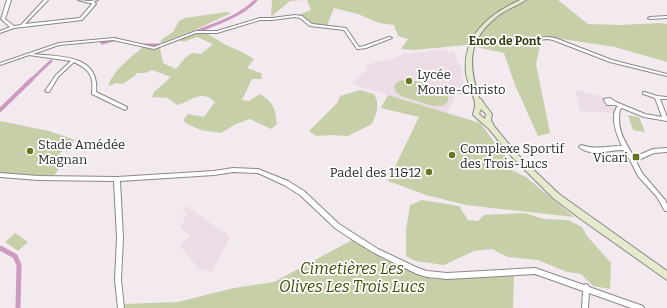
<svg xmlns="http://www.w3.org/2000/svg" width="667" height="308" viewBox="0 0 667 308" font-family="Bitter,serif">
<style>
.built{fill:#ebdce6}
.green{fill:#c7cfa8}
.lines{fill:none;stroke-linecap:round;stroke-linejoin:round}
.canal-far2{stroke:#cc99bf;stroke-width:3}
.canal-far1{stroke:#cc99bf;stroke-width:4}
.canal{stroke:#cc99bf;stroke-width:5}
.minor-casing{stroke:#8c868a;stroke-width:2}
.secondary-casing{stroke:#8c868a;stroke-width:2}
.minor{fill:#fff;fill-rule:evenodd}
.secondary{fill:#e6eacd;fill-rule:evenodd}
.poi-dot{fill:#6a7520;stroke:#fff;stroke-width:1.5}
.labels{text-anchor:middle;stroke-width:3.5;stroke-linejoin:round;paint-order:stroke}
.far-neighbourhood-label{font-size:12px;font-weight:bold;fill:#333911;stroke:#fff}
.poi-label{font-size:13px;fill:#2a282a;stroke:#fff;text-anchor:start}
.near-park-label{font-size:16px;font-style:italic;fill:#434b06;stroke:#fff}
</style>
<rect width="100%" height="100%" fill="#f2eaef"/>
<g class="built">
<polygon points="446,49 448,53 454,52 458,64 460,64 466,95 455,95 447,113 352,84 367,69 366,66 373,63 398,57 398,55 407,53 408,54"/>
<polygon points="575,90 604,97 604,105 617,109 615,113 580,111"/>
<polygon points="186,206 230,237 212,272 199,269 180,246 190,235 180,228 187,214 182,210"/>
</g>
<g class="green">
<polygon points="272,0 303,0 290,1 271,17"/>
<polygon points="307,0 558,0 588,24 620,25 660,23 667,24 667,62 615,47 542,36 536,64 550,133 538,136 515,85 504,53 466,45 414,50 401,49 408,39 398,36 394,25 379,23 358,14 334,8 327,26 312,24 298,15 311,10"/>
<polygon points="227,12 231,13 197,29 161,43 161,40 173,32 179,21 185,18"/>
<path d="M203,32C212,36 220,42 228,46C238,50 245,53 254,59L247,68L261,73L262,79H252L242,100L249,101L260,94C274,103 275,108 277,124L271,129L250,119L236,124L221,133L201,130L187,124L183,120L188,114L204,117L215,102C200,89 193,101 177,105L168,98L152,97L154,92L171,77L152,70L145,73H137L135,76L122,84L117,83L108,86C114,69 129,59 143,47L160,48L163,63L176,69L185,58L192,53L201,54L213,44L197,37L183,42L179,40L195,33Z"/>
<path d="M403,80C414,79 442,87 448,95V102L442,106H432L401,96L396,92L394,87L397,82Z"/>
<polygon points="360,90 374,94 377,101 377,111 372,124 348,136 331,135 316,136 309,131 338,102 340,96"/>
<polygon points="388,95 480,123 506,157 508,168 526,177 574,217 466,205 426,195 388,181 419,117 381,108"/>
<polygon points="628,115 639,117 645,132 633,130"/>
<polygon points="0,121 49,131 75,140 51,161 61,166 53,177 0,173"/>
<polygon points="422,200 459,206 468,220 478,221 484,215 525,213 544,219 568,220 582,227 587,236 611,263 610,289 593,286 581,274 567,272 538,260 508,257 492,249 474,251 444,265 415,261 406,256 406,230 410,205"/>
<polygon points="15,233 28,242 18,251 5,242"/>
<polygon points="354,239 383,259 429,278 435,279 514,272 513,308 124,308 124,304 178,302 234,288 274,282"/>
</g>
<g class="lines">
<g class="canal-far2">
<path d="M193,33C215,24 240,17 256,0"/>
<polyline points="102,43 117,39"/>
<polyline points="145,45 160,45"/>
<polyline points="31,80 51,61"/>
</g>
<polyline class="canal-far1" points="0,110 32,79"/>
<polyline class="canal" points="0,248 15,256 19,265 18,308"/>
<defs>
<g id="minor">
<polygon points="7,0 11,0 5,19 14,26 21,25 44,0 48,0 25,24 80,18 92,4 91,3 89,3 78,0 89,1 98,0 94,2 96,4 82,20 14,28 0,33 0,31 10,27 1,19"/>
<path d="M295,15L302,16L312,24L346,28L359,47L364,46L389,37H390L392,38L366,48L358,49H357L344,30L310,26L300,18L295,17L272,20H260L217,33H196L154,49L113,40L59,45L33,54C60,57 100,54 96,92L127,107V108L125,110L92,94C92,90 93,85 92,81C91,71 82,66 74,62L58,77L49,92H47L45,91L56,75L71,61L29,55L0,65V63L59,43L114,38L154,47L196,31H217L260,18H272Z"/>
<polygon points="667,16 667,18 650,19 648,18 650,17"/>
<polygon points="548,37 555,38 612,60 667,74 667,76 610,62 553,40 548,39 509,42 507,41 509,40"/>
<path d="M643,92H645L657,96L667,97V99H660L667,117V121L644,117L622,108L620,109C616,130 625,141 634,157L653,149L667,148V152L654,153L636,161L642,173L665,200L667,204V211H665L657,197L638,176L626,152L623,150C609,150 590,157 579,147L581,145C596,150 607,146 622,146C617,136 609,115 618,106L614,105H607L604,100V99L610,98L616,102L645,114L662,117L655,98L643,94Z"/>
<polygon points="233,168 258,169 288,181 304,191 339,224 378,249 418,268 427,271 447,273 535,268 584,285 586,284 588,285 589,287 643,306 644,308 631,308 589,293 588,308 582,308 583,291 535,274 447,279 427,277 417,274 374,253 353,240 335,228 300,195 284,185 258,173 233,172 214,175 120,181 123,238 121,280 124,308 118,308 115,280 117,238 114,181 38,180 0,177 0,173 38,176 117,177 214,171"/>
</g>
<path id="secondary" d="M520,0H526C519,5 509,8 502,13C468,37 467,61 479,98L481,99L485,105L492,114L491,120L494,126L517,154L559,194L667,271V280L578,217L553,198L513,158L489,129L473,115C473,112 475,109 475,106C476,98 467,83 466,73C462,36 489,14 520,0ZM481,109L486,114L485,119L479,114Z"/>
</defs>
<use href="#minor" class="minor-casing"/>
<use href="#secondary" class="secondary-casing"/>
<use href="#minor" class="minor"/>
<use href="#secondary" class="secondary"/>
</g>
<g class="poi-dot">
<circle cx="409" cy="81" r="4"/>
<circle cx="30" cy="151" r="4"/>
<circle cx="452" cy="155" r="4"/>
<rect x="632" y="153" width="8" height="8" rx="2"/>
<circle cx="429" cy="172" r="4"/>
</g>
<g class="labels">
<g class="far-neighbourhood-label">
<text x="505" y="45">Enco de Pont</text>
</g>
<g class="poi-label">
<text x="417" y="79">Lycée<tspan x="417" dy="15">Monte-Christo</tspan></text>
<text x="38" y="149">Stade Amédée<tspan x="38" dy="15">Magnan</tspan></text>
<text x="460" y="153">Complexe Sportif<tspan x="460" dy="15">des Trois-Lucs</tspan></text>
<text x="628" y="162" text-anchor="end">Vicari</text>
<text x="421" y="177" text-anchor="end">Padel des 11&amp;12</text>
</g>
<g class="near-park-label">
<text x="352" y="274">Cimetières Les<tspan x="352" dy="18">Olives Les Trois Lucs</tspan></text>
</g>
</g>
</svg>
